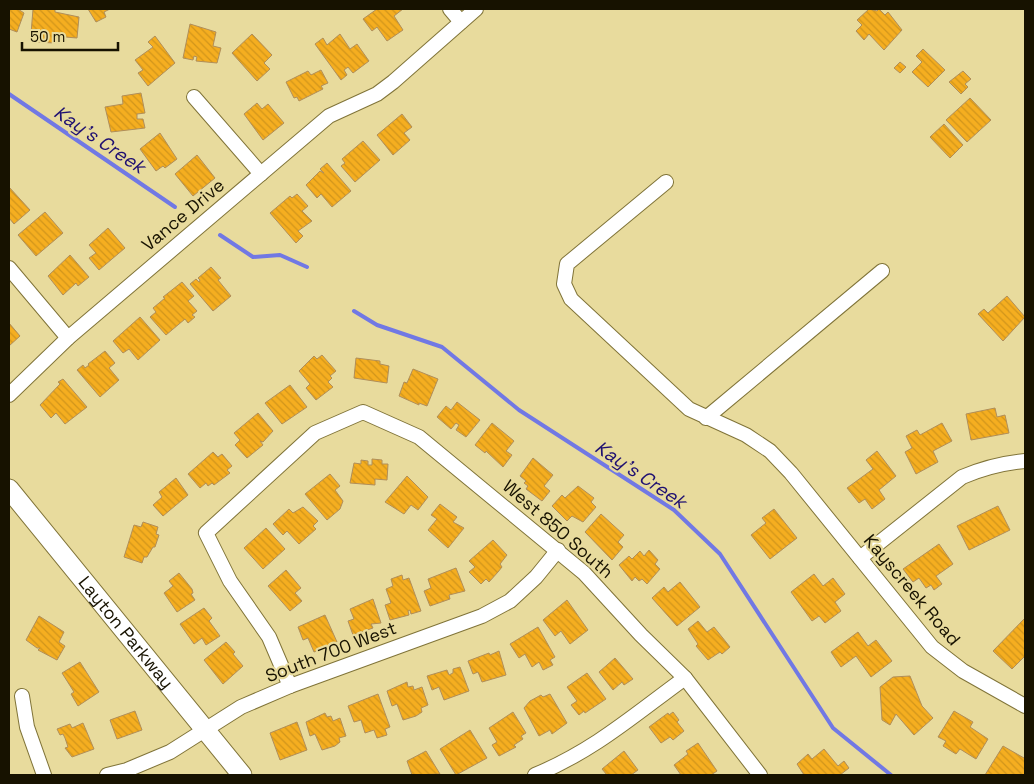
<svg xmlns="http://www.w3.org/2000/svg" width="1034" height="784" viewBox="0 0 1034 784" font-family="'Space Grotesk',sans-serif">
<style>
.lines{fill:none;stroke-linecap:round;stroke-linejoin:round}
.stream{stroke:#7178e4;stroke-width:4}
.building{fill:url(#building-back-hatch);stroke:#b08e5a}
.minor-casing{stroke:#807439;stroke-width:16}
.secondary-casing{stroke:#807439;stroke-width:21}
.minor{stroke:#fff;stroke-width:14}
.secondary{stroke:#fff;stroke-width:19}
.labels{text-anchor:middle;stroke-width:4.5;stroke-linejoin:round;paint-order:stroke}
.street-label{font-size:18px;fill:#171200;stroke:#e8db9d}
.water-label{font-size:19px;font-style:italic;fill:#1f1071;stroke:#e8db9d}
</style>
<defs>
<pattern id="building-back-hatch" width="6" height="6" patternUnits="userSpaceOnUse" patternTransform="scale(1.25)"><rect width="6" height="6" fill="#f5ae20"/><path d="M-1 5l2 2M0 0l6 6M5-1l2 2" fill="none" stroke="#d1951b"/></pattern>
</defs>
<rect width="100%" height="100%" fill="#e8db9d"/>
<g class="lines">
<g class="stream">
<polyline points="9,94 175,207"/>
<polyline points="220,235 253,257 280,255 307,267"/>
<polyline points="354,311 377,325 442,347 519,410 674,510 720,554 833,728 891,775"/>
</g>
</g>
<g class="building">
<polygon points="9,9 18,9 24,13 17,32 9,29"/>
<polygon points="33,9 55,9 55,12 79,17 77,38 53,36 53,43 38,42 39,34 31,34"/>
<polygon points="88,9 110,9 104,12 106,17 96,22"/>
<polygon points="377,9 403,9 394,16 403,30 387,41 377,27 372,31 363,19"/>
<polygon points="869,9 877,11 879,9 885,15 888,12 902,30 884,50 869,34 864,40 856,31 862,25 857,20"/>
<polygon points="190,24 216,32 213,46 221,48 217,63 196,61 197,57 194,56 193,60 183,58"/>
<polygon points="252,34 272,55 264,63 270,69 257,81 232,53"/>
<polygon points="340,34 350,49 357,44 369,61 353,73 348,67 344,70 347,75 341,80 315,44 323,38 327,45"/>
<polygon points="155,36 175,63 148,86 138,73 143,70 135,60 153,47 148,42"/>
<polygon points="923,49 945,70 928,87 912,72 922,62 916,56"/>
<polygon points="900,62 906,67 900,73 894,68"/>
<polygon points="321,70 328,83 321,86 323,89 299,101 297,97 294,98 286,82 308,71 311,75"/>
<polygon points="963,71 971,79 965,84 968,87 961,94 949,82"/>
<polygon points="141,93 145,113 137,114 137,119 143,119 145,128 111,132 105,107 123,104 122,96"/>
<polygon points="970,98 991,120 967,142 946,120"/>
<polygon points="257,103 262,109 268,104 284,123 263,140 244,114"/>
<polygon points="402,114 412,127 404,133 410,140 393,155 377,135"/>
<polygon points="944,124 963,145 950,158 930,137"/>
<polygon points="160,133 177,159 165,168 163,166 156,171 140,149"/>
<polygon points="363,141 380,160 355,182 341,166 345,163 342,159"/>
<polygon points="197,155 215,178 193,196 175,174"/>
<polygon points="327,163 351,191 332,207 321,194 317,198 306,185 320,171 324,173 320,169"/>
<polygon points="9,187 30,210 14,224 9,218"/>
<polygon points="297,194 308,206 302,211 312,221 298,231 303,236 296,243 270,213 290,196 292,198"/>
<polygon points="45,212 63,233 36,256 18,235"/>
<polygon points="108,228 125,248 99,270 89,258 96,253 89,245"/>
<polygon points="70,255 89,277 78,286 76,283 63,295 48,276"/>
<polygon points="211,267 221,278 218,280 231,296 213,311 190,284 196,279 199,282 200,280 198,278"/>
<polygon points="182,282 194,296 188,301 197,311 192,315 195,317 188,323 185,319 166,335 150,317 156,312 153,308 165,298 163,297"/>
<polygon points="1007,296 1025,317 1003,341 978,314 984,309 988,313"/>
<polygon points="140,317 160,340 138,360 129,349 123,353 113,341"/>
<polygon points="9,323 20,336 9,346"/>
<polygon points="105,351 115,363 109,368 119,380 100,397 77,370 83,365 85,368 89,365 88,364"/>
<polygon points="322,355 336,371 330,376 332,378 328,382 333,387 316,400 306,388 310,384 299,371 314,356 317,359"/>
<polygon points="356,358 380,361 380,364 389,366 387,383 354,378"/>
<polygon points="413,369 438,379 427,406 419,403 419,405 399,396 404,382 407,383"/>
<polygon points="63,379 87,407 65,424 56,413 51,418 40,405 60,384 58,382"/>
<polygon points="290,385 307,407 282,424 265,403"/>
<polygon points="457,402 480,420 466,437 456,430 459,425 456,423 451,429 437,417 446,406 451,410"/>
<polygon points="995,408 997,417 1005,415 1009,433 971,440 966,414"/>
<polygon points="258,413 273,431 263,442 260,441 263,445 247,458 235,445 240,440 234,433"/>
<polygon points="492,423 514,441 506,451 512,455 503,467 486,451 485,453 475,445"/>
<polygon points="942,423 952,441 933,451 938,462 916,474 905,452 912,448 906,436 917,430 920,435"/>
<polygon points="877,451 896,476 879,490 885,499 872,509 865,499 859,503 847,488 873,469 866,460"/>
<polygon points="213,452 218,457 222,454 232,466 227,470 230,473 214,485 212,483 208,486 206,483 200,488 188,474"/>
<polygon points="533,458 553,475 544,486 550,491 542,501 526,489 528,486 524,483 526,481 520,476"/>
<polygon points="372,459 382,460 382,464 388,464 387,480 375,479 375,485 350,483 354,463 361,464 361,460 368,461 368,465 372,465"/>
<polygon points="330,474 340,486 335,490 343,501 340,509 327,520 305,494"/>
<polygon points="407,476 428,497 418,510 411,505 404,514 385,502"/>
<polygon points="176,478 188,495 163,516 153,505 162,497 159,492"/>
<polygon points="578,486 594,498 591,502 596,507 583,522 572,516 567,521 552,506 562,495 565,498"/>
<polygon points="440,504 457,517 453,522 464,528 448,548 428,530 437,519 431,515"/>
<polygon points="998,506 1010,530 969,550 957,526"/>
<polygon points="303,507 318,521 313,526 316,529 299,544 287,531 283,535 273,524 289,509 293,513"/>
<polygon points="774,509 797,538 770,559 751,535 766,523 762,518"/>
<polygon points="601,514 624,535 618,542 623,547 612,560 585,532"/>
<polygon points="143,522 158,527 156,534 159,535 155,547 153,547 147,557 144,557 142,563 124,557 134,525 141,527"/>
<polygon points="266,528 285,549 263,569 244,548"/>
<polygon points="493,540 507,555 500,564 502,567 498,572 489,582 486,579 481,584 469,572 475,567 469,561"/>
<polygon points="939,544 953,564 936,576 942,584 934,590 931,585 926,588 919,578 913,582 903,569"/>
<polygon points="649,550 658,560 655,564 660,569 647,584 642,579 639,581 635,577 632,581 619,565 629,556 632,559 640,551 644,556"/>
<polygon points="456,568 465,591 449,595 450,599 430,606 424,591 431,588 428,579"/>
<polygon points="286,570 301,588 295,593 302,601 290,611 268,586"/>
<polygon points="179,573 192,589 193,593 191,594 195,600 177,612 164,593 173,586 169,581"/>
<polygon points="814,574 823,586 833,578 845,594 835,602 841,611 825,623 819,616 812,621 791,592"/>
<polygon points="402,575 403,580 409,578 421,611 411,614 410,610 408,611 409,615 390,620 385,605 391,603 386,589 393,586 391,579"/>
<polygon points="680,582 700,607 677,626 652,598 664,587 668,592"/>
<polygon points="373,599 381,623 371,624 373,628 353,635 348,621 354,619 350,609"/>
<polygon points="567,600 588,630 570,644 561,631 555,636 543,620"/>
<polygon points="204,608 212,618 209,621 220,636 206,645 202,638 194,644 180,624"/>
<polygon points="325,615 337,642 314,652 308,638 303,640 298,627"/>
<polygon points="39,616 64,632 59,642 65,646 57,660 38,650 40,648 37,648 26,640"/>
<polygon points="1025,618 1025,656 1012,669 993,651"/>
<polygon points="698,621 707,632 714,627 730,647 722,654 720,652 708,660 696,646 698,644 688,629"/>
<polygon points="538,627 555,657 550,660 553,665 543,670 539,662 532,667 525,654 519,658 510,644"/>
<polygon points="858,632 868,646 876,640 892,661 871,677 856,656 841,667 831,652"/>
<polygon points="226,642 235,652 233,654 243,666 223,684 204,660"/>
<polygon points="499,651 506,675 482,682 478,672 473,674 468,661 489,653 490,655"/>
<polygon points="615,658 633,679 624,685 622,682 613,690 599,672"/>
<polygon points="80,662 99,692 78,706 71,694 74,692 62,673"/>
<polygon points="460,667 469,691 444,700 439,687 432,690 427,676 447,670 449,675 453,673 453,669"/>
<polygon points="587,673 606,699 585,713 584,711 579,715 571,705 577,701 567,687"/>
<polygon points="910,676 922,706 933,718 914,735 896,714 890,725 882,720 880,687 893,677"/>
<polygon points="407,682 408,687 413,686 414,690 422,687 428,705 421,708 422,712 416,716 403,720 397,704 392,706 387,691"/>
<polygon points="378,694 390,727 385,729 387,735 377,738 374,730 365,733 361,720 354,722 348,706"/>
<polygon points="550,694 567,723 552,734 550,730 539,736 524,708 530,701 541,695 543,697"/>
<polygon points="135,711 142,730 117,739 110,720"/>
<polygon points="954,711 973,722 970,727 988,739 976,759 960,749 956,754 943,746 946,741 938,737"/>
<polygon points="513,712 526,733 521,736 523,739 514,745 516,747 499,756 492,745 497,742 489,728"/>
<polygon points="673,712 679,720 677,722 684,731 673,740 670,737 661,743 649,727 668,713 669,715"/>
<polygon points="325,713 327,717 331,716 333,721 340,718 346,736 339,738 340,742 335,746 322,750 315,734 310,736 306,722"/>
<polygon points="297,722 307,750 280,760 270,733"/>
<polygon points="83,723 94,749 72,757 65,748 68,747 65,738 63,734 60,735 57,729 70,724 72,728"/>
<polygon points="470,730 487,758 456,775 440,749"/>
<polygon points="698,743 717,771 711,775 681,775 674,765 688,754 686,751"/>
<polygon points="1003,746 1024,758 1025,757 1025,775 985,775"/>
<polygon points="824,749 838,766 844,761 849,768 840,775 804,775 797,764 808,754 812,759"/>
<polygon points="426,751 440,774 412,775 407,761"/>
<polygon points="624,751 638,770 631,775 607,775 602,769"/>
</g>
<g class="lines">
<defs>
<g id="minor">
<polyline points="450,9 461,22"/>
<polyline points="194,97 261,174"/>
<polyline points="666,182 567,264 564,284 571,299 689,409 746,435 770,451 791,473 932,647 963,671 1025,706"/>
<polyline points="9,268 68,338"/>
<polyline points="9,395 68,338 329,116 377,94 393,82 476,9"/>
<polyline points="706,418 882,271"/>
<path d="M860,558L962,477C983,468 1002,463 1025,461"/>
<polyline points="290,686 269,637 230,581 206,533 315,433 363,412 419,437 584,573 641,635 685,678 760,775"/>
<polyline points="22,696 27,727 44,775"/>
<polyline points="107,775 127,770 170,752 241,707 290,686 482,616 510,601 536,577 558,550"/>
<path d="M535,775C595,750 634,715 685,678"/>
</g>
<g id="secondary">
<path id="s1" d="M9,489L242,775"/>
</g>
</defs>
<use href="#minor" class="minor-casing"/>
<use href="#secondary" class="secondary-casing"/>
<use href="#minor" class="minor"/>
<use href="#secondary" class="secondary"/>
</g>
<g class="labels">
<g class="street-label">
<text transform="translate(183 215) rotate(-40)" y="6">Vance Drive</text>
<text transform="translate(558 529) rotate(41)" y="6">West 850 South</text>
<text transform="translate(912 590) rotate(50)" y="6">Kayscreek Road</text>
<text dy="6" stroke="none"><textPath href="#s1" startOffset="185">Layton Parkway</textPath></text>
<text transform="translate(331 652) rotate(-21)" y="6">South 700 West</text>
</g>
<g class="water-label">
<text transform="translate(100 139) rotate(34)" y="7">Kay's Creek</text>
<text transform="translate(641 474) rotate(34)" y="7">Kay's Creek</text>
</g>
</g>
<rect width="1034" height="784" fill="none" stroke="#171200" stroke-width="20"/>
<path d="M22 42v8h96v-8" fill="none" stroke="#171200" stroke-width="2.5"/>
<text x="30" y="42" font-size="15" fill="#171200" stroke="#e8db9d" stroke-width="4" paint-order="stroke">50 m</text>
</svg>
